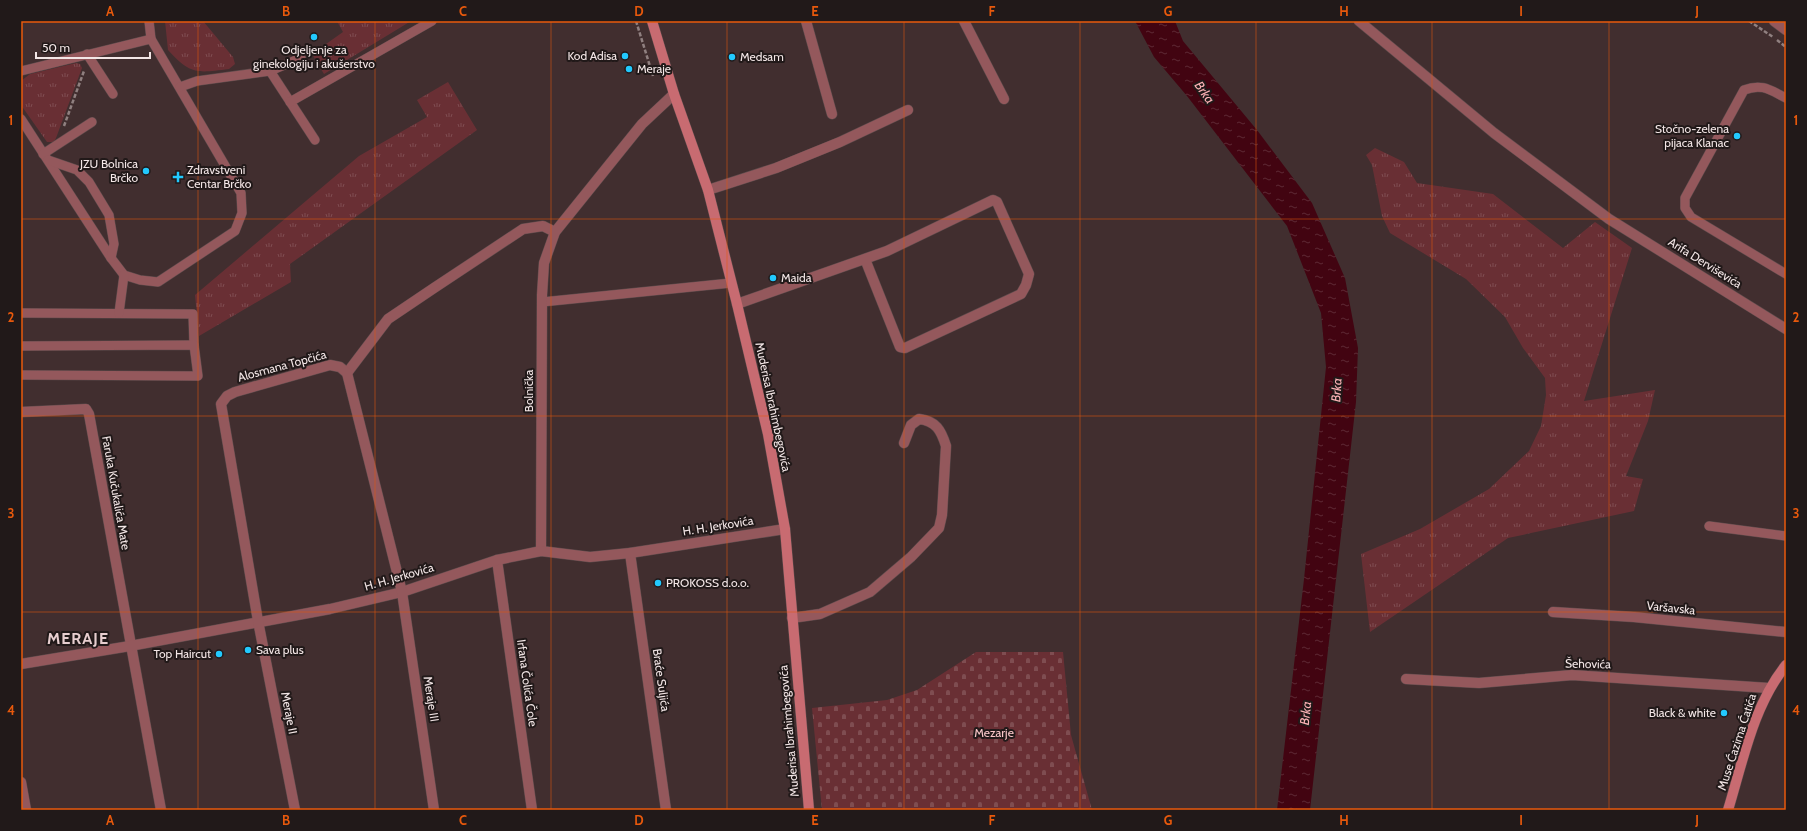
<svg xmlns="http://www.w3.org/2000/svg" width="1807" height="831" viewBox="0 0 1807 831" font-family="Cabin,sans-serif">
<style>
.grass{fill:url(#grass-tufts)}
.cemetery{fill:url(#cemetery-stones)}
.water{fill:url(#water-ripples)}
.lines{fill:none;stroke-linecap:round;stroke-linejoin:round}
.service-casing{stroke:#5d4b4c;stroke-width:10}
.minor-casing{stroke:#5d4b4c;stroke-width:11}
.secondary-casing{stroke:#5d4b4c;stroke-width:11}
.path{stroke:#908080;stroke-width:2.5;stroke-dasharray:4 2;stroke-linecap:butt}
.service{stroke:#94585c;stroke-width:9}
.minor{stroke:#94585c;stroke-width:10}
.secondary{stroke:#c86b71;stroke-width:10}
.grid{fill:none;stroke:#e8590c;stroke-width:1;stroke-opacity:0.55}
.poi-dot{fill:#22c9fe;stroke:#211919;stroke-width:1.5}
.labels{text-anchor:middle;stroke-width:4;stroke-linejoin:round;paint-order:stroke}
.poi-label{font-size:12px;fill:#f3e6e6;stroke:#211919;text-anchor:start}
.street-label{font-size:12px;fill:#f3e6e6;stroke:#211919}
.park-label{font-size:12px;fill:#fac7c9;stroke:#211919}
.water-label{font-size:13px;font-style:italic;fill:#fcb2b5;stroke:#211919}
.district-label{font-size:16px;font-weight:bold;letter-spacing:1px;fill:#e7cecf;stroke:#211919}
.neatline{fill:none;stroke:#e8590c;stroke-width:1.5}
.grid-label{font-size:13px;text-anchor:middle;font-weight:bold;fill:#e8590c}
</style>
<defs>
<pattern id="grass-tufts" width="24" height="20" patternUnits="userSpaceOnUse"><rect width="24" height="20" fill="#692f34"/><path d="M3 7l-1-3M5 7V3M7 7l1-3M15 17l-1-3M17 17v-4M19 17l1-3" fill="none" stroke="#7f4d51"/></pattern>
<pattern id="cemetery-stones" width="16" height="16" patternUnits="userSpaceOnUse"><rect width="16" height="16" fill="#692f34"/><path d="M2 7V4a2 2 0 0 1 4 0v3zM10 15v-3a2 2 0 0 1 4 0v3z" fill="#7f4d51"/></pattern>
<pattern id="water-ripples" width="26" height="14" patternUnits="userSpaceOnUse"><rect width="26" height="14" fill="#420411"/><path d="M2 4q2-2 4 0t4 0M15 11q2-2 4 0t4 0" fill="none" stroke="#5e2934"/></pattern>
</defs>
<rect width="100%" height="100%" fill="#412e2f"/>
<g class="grass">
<path d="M165,21H203L233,57L235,64L229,69C197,73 191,75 168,50Z"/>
<polygon points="337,21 411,21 324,74 312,54 343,32"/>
<polygon points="76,63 80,64 82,68 56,138 54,142 47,142 21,105 21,81 30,74"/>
<polygon points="448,82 477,130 290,264 291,282 199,336 195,295 359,156 427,117 417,100"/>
<polygon points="1375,148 1404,162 1417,183 1493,194 1563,248 1595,222 1632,248 1584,401 1655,390 1648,421 1626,476 1643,479 1634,511 1508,538 1370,632 1361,554 1420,529 1489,489 1529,451 1541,426 1546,395 1545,378 1523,348 1505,317 1466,279 1390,233 1382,216 1372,165 1366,155"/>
</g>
<polygon class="cemetery" points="976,652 1063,652 1071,735 1092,810 822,810 812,708 887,700 917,690"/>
<polygon class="water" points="1135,21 1175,21 1183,41 1257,130 1312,203 1345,278 1358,348 1356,402 1310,810 1277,810 1304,579 1326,367 1321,313 1287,226 1187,96 1154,57"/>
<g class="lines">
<defs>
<g id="service">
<polyline points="149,21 151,39"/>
<polyline points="87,54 113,94"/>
<polyline points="21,71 151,39 241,193 242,213 235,231 158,282 140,280 124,275 111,258 21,119"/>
<polyline points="270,71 315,140"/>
<polyline points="180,87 197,81 270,71 301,58"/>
<path d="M1786,98C1770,90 1762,83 1744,90L1685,198V208L1691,217L1786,274"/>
<polyline points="290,102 432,21"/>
<polyline points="43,154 92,122"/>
<polyline points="48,160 77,170 89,182 109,215 114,244 111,258"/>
<polyline points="542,302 731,283"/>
<polyline points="21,313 193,314 194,345"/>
<polyline points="119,313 124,275"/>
<polyline points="21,346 194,345 198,376 21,375"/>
<polyline points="1709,526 1786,536"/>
</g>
<g id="minor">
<polyline points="806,21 832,114"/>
<polyline points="964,21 1004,99"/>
<polyline points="1359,21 1494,133 1609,219 1786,329"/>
<polyline points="1774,21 1786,30"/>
<polyline points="708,190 776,168 840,142 908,110"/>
<polyline points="737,304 887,251 993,200 997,202 1029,274 1026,285 1021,294 905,348 900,347 865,259"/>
<polyline points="347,373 388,319 434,288 523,229 543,226 555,232"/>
<polyline points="21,412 86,409 89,414 161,810"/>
<polyline points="541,551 542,295 544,263 555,232 642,124 674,94"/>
<polyline points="630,553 666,810"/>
<polyline points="497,560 532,810"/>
<polyline points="1553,612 1634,617 1786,632"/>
<path d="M792,618L820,614L870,592L911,557L939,528L942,515L946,446C941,430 936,421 919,419L911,425L904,443"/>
<polyline points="21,664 130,646 330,609 402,592 497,560 541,551 590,557 630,553 785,529"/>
<polyline points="1406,679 1479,683 1572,675 1769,688"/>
<polyline points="21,782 26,810"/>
<polyline points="295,810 258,621 221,404 227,396 235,392 330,365 340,367 347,373 402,592 434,810"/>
</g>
<g id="secondary">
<polyline points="652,21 674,94 708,190 737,304 768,434 785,529 809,810"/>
<path d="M1728,810C1743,761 1753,706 1786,665"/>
</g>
</defs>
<use href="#service" class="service-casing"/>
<use href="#minor" class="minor-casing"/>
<use href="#secondary" class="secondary-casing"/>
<g class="path">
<polyline points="636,21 653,76"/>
<polyline points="1749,21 1773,37"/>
<polyline points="1777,40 1786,47"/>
<polyline points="64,126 84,71"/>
</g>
<use href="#service" class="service"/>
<use href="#minor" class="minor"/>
<use href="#secondary" class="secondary"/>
</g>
<path class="grid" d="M198,21V810M375,21V810M551,21V810M727,21V810M904,21V810M1080,21V810M1256,21V810M1432,21V810M1609,21V810M21,219H1786M21,416H1786M21,612H1786"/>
<g class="poi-dot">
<circle cx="314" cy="37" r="4"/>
<circle cx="625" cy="56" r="4"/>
<circle cx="732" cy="57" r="4"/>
<circle cx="629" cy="69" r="4"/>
<circle cx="1737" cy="136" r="4"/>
<circle cx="146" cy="171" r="4"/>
<path d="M176 171h4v4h4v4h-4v4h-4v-4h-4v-4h4z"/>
<circle cx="773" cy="278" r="4"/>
<circle cx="658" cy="583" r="4"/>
<circle cx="248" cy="650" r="4"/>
<circle cx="219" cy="654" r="4"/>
<circle cx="1724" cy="713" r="4"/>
</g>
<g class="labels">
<g class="poi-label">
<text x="314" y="54" text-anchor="middle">Odjeljenje za<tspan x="314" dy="14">ginekologiju i akušerstvo</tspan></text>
<text x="617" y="60" text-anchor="end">Kod Adisa</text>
<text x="740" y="61">Medsam</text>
<text x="637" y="73">Meraje</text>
<text x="1729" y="133" text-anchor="end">Stočno-zelena<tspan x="1729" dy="14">pijaca Klanac</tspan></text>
<text x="138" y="168" text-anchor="end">JZU Bolnica<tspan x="138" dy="14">Brčko</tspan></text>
<text x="187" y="174">Zdravstveni<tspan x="187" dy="14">Centar Brčko</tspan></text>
<text x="781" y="282">Maida</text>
<text x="666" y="587">PROKOSS d.o.o.</text>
<text x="256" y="654">Sava plus</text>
<text x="211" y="658" text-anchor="end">Top Haircut</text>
<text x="1716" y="717" text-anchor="end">Black &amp; white</text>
</g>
<g class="street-label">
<text transform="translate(1705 263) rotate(32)" y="4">Arifa Derviševića</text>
<text transform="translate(282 366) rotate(-15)" y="4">Alosmana Topčića</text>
<text transform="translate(529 391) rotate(-90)" y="4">Bolnička</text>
<text transform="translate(773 407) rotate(78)" y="4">Muderisa Ibrahimbegovića</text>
<text transform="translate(116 493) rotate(80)" y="4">Faruka Kučukalića Mate</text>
<text transform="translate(718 526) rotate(-9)" y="4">H. H. Jerkovića</text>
<text transform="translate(399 577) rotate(-16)" y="4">H. H. Jerkovića</text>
<text transform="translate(1671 608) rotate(6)" y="4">Varšavska</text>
<text transform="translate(1588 664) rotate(1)" y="4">Šehovića</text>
<text transform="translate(661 680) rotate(82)" y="4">Braće Suljića</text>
<text transform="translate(527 683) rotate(82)" y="4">Irfana Čolića Čole</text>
<text transform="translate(431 699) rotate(81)" y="4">Meraje III</text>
<text transform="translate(289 713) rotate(79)" y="4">Meraje II</text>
<text transform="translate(789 731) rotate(-95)" y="4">Muderisa Ibrahimbegovića</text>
<text transform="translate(1737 742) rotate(-72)" y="4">Muse Ćazima Ćatića</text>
</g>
<g class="park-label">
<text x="994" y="737">Mezarje</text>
</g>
<g class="water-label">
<text transform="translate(1205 92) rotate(54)" y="5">Brka</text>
<text transform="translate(1336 390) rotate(-87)" y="5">Brka</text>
<text transform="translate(1305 713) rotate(-84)" y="5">Brka</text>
</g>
<g class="district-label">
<text x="78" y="644">MERAJE</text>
</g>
</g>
<rect width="1807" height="831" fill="none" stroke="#211919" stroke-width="44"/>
<path d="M36 52v6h114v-6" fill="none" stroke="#f3e6e6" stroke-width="2"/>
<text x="42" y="52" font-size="12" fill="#f3e6e6" stroke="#211919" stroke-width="3" paint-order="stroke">50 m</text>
<rect x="22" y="22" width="1763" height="787" class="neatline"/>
<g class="grid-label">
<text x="110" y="16">A</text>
<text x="286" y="16">B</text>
<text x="463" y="16">C</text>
<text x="639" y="16">D</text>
<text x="815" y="16">E</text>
<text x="992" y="16">F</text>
<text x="1168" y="16">G</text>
<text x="1344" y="16">H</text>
<text x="1521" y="16">I</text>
<text x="1697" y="16">J</text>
<text x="11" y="125">1</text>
<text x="1796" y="125">1</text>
<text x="11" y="322">2</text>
<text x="1796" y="322">2</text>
<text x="11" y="518">3</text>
<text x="1796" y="518">3</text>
<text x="11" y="715">4</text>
<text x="1796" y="715">4</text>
<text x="110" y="825">A</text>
<text x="286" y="825">B</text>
<text x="463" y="825">C</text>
<text x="639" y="825">D</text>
<text x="815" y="825">E</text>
<text x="992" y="825">F</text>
<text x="1168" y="825">G</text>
<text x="1344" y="825">H</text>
<text x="1521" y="825">I</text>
<text x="1697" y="825">J</text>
</g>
</svg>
